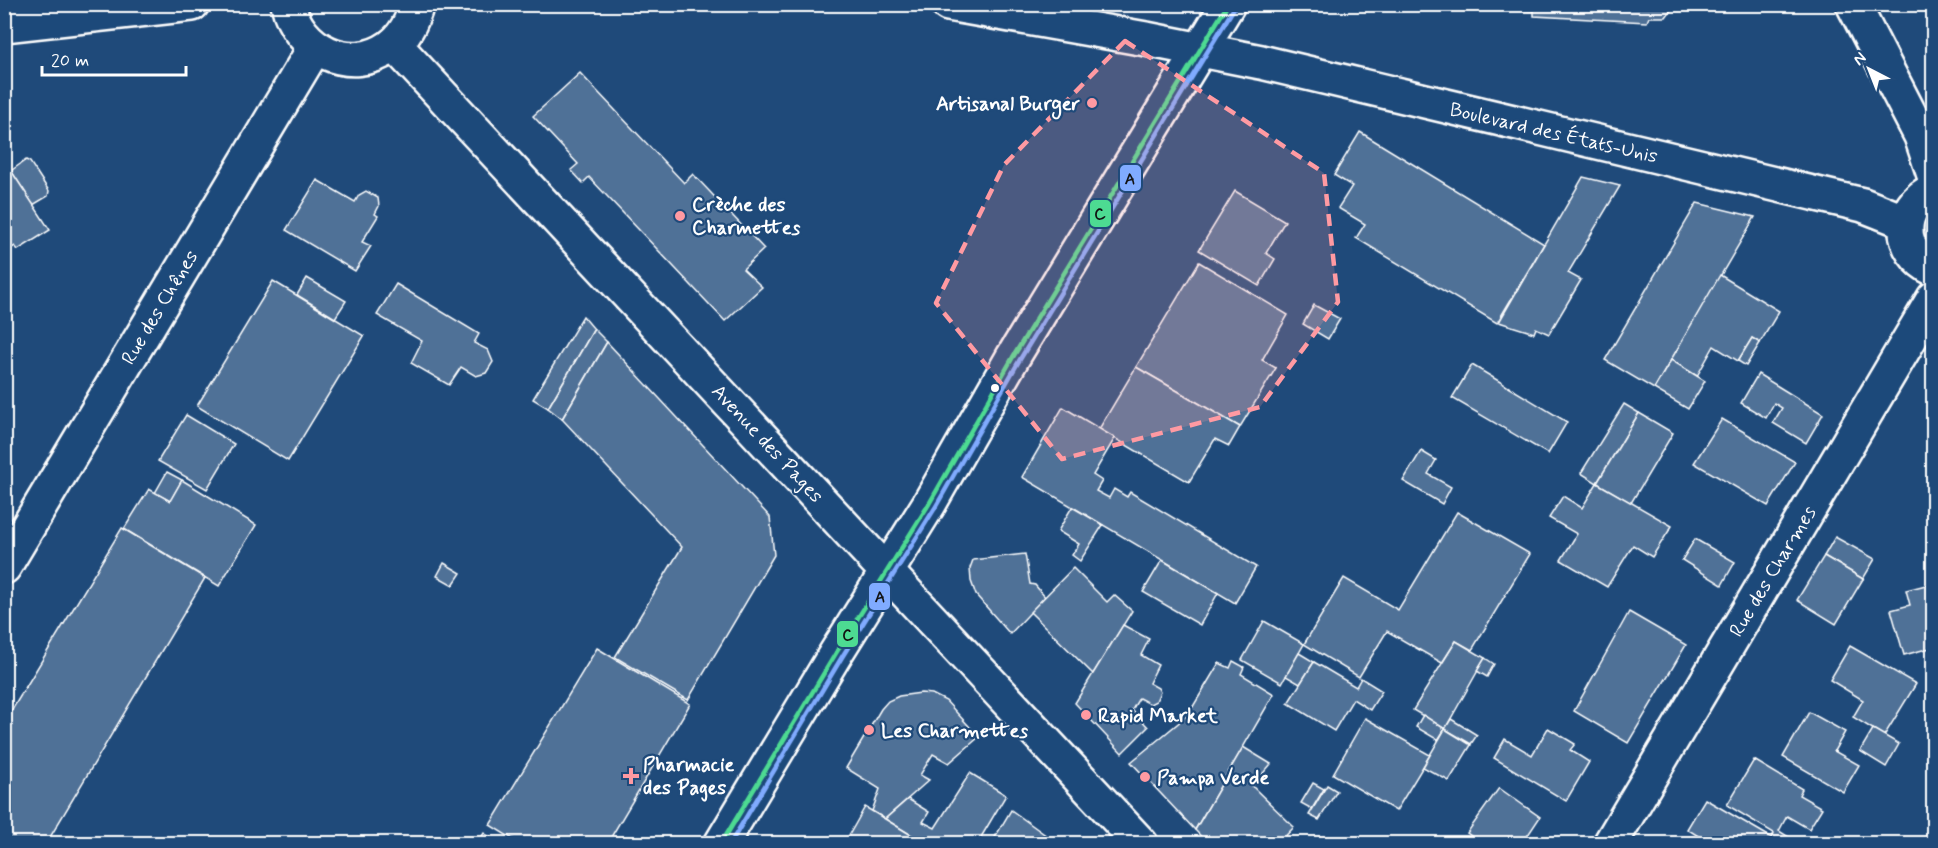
<svg xmlns="http://www.w3.org/2000/svg" width="1938" height="848" viewBox="0 0 1938 848" font-family="Mynerve,sans-serif">
<style>
.building{fill:#507197;stroke:#fff;stroke-width:1.5}
.lines{fill:none;stroke-linecap:round;stroke-linejoin:round}
.minor-casing{stroke:#fff;stroke-width:38}
.primary-casing{stroke:#fff;stroke-width:38}
.minor{stroke:#1f4a7a;stroke-width:33}
.primary{stroke:#1f4a7a;stroke-width:33}
.bus-1-casing{stroke:#1f4a7a;stroke-width:9}
.bus-2-casing{stroke:#1f4a7a;stroke-width:9}
.bus-1{stroke:#4ddb92;stroke-width:4.5}
.bus-2{stroke:#80abff;stroke-width:4.5}
.marked{fill:#ff9aa2;fill-opacity:0.2;stroke:#ff9aa2;stroke-width:4.5;stroke-dasharray:12 8;stroke-linejoin:round}
.poi-dot{fill:#ff9aa2;stroke:#1f4a7a;stroke-width:2}
.bus-dot{fill:#fff;stroke:#1f4a7a;stroke-width:2}
.labels{text-anchor:middle;stroke-width:4.5;stroke-linejoin:round;paint-order:stroke}
.poi-label{font-size:20px;font-weight:bold;fill:#fff;stroke:#1f4a7a;text-anchor:start}
.street-label{font-size:20px;fill:#fff;stroke:#1f4a7a}
.line-badge{stroke:#1f4a7a;stroke-width:2}
.pale-badge-label{font-size:16px;text-anchor:middle;font-weight:bold;fill:#111}
</style>
<rect width="100%" height="100%" fill="#1f4a7a"/>
<filter id="ink" filterUnits="userSpaceOnUse"><feTurbulence type="fractalNoise" baseFrequency=".0167" numOctaves="2"/><feDisplacementMap in="SourceGraphic" scale="12" xChannelSelector="R" yChannelSelector="G"/><feConvolveMatrix kernelMatrix="1 2 1 2 8 2 1 2 1" color-interpolation-filters="sRGB"/></filter>
<g filter="url(#ink)">
<g class="building">
<polygon points="1513,4 1680,4 1679,6 1674,6 1666,17 1649,17 1647,22 1534,16 1534,11 1515,10"/>
<polygon points="580,73 684,183 693,174 764,249 743,269 762,287 725,321 589,177 583,183 571,170 578,164 533,116"/>
<polygon points="1360,132 1544,244 1497,323 1356,238 1365,224 1338,208 1352,186 1334,175"/>
<polygon points="26,160 30,162 49,191 48,196 33,205 10,169 12,170"/>
<polygon points="10,169 50,230 18,250 15,246 4,253 4,172"/>
<polygon points="1583,177 1620,186 1568,273 1581,280 1549,334 1536,328 1534,333 1499,322"/>
<polygon points="317,180 355,202 359,195 366,191 378,198 379,206 375,214 378,216 362,242 371,246 355,271 286,230"/>
<polygon points="1235,191 1285,221 1266,253 1275,259 1259,286 1199,250"/>
<polygon points="1697,203 1755,217 1654,389 1605,360"/>
<polygon points="1199,262 1288,315 1262,360 1276,368 1240,427 1136,367"/>
<polygon points="1720,275 1779,311 1760,343 1752,338 1738,361 1714,346 1697,376 1671,360"/>
<polygon points="307,278 346,301 335,318 297,295"/>
<polygon points="273,281 364,336 288,461 197,406"/>
<polygon points="396,284 479,334 474,343 488,350 493,362 486,373 476,376 461,367 449,385 411,363 422,341 377,315"/>
<polygon points="1314,305 1340,319 1328,339 1303,324"/>
<polygon points="583,316 594,329 548,408 533,399"/>
<polygon points="594,329 607,342 562,419 548,408"/>
<polygon points="1752,338 1760,343 1746,366 1738,361"/>
<polygon points="607,342 770,517 774,555 688,700 615,657 682,547 562,419"/>
<polygon points="1671,360 1705,381 1688,409 1654,389"/>
<polygon points="1472,365 1567,422 1548,454 1452,398"/>
<polygon points="1136,367 1240,427 1229,446 1215,439 1189,482 1099,429"/>
<polygon points="1758,374 1823,414 1806,443 1773,423 1782,408 1774,403 1766,418 1741,403"/>
<polygon points="1624,404 1639,413 1597,483 1581,473"/>
<polygon points="1063,407 1115,438 1093,475 1102,481 1096,491 1109,498 1114,489 1127,497 1130,492 1256,567 1235,603 1022,477"/>
<polygon points="1639,413 1673,433 1631,503 1597,483"/>
<polygon points="186,415 234,444 207,489 158,461"/>
<polygon points="1722,419 1795,462 1768,506 1694,463"/>
<polygon points="1421,451 1436,460 1428,474 1451,487 1442,504 1403,481"/>
<polygon points="167,472 182,480 170,501 155,493"/>
<polygon points="182,480 256,525 219,586 124,529 149,489 170,501"/>
<polygon points="1597,483 1672,526 1652,557 1633,545 1607,587 1561,560 1577,534 1549,518 1563,496 1582,508"/>
<polygon points="1072,507 1103,525 1080,561 1072,555 1079,544 1058,531"/>
<polygon points="1457,512 1530,554 1472,650 1456,641 1442,663 1387,631 1359,677 1304,644 1344,578 1398,610"/>
<polygon points="122,528 205,578 46,844 4,844 4,723"/>
<polygon points="1835,537 1875,559 1863,579 1824,556"/>
<polygon points="1695,539 1735,562 1722,585 1682,560"/>
<polygon points="1025,554 1030,584 1035,585 1045,597 1010,634 976,595 971,581 970,568 973,560"/>
<polygon points="1824,556 1863,579 1836,624 1797,600"/>
<polygon points="1162,560 1218,593 1200,625 1143,592"/>
<polygon points="444,563 461,573 453,585 437,576"/>
<polygon points="1073,568 1107,602 1114,595 1132,611 1093,674 1030,612"/>
<polygon points="1934,583 1934,647 1904,655 1891,610 1910,605 1906,590"/>
<polygon points="1629,612 1686,645 1628,743 1574,711"/>
<polygon points="1264,621 1304,644 1282,683 1242,660"/>
<polygon points="1123,625 1149,639 1141,655 1158,665 1149,683 1158,688 1160,692 1156,701 1150,704 1139,698 1132,710 1148,727 1122,753 1075,703"/>
<polygon points="1456,641 1485,658 1445,729 1413,710"/>
<polygon points="1850,646 1916,684 1884,736 1853,717 1863,700 1830,680"/>
<polygon points="597,648 690,704 607,844 521,844 490,825"/>
<polygon points="1299,653 1314,662 1300,684 1286,676"/>
<polygon points="1485,658 1494,664 1487,677 1477,671"/>
<polygon points="1233,661 1244,667 1241,674 1274,694 1195,830 1131,762 1188,715 1219,663 1230,668"/>
<polygon points="1314,662 1356,687 1361,678 1382,691 1370,710 1353,699 1334,731 1288,703"/>
<polygon points="921,693 932,694 946,701 979,737 949,763 933,754 920,775 929,780 885,819 872,811 880,789 846,768 881,709 888,701 899,696"/>
<polygon points="1809,712 1845,732 1834,751 1859,765 1843,792 1783,757"/>
<polygon points="1423,715 1445,729 1438,740 1416,727"/>
<polygon points="1365,718 1430,755 1396,811 1333,774"/>
<polygon points="1451,719 1477,735 1471,744 1445,729"/>
<polygon points="1548,728 1575,744 1570,750 1589,762 1566,801 1494,758 1505,739 1532,755"/>
<polygon points="1445,729 1471,745 1449,781 1423,767"/>
<polygon points="1873,729 1899,744 1886,767 1860,751"/>
<polygon points="1243,747 1271,764 1252,786 1294,827 1278,844 1208,844 1195,830"/>
<polygon points="1754,760 1802,789 1799,795 1822,808 1809,829 1787,816 1779,831 1792,839 1790,844 1781,844 1772,838 1774,833 1727,805"/>
<polygon points="970,773 1006,795 977,844 926,844 885,819 908,799 929,812 923,822 935,828"/>
<polygon points="1313,783 1324,789 1312,809 1301,803"/>
<polygon points="1327,785 1337,791 1319,820 1309,815"/>
<polygon points="1499,788 1540,817 1522,844 1482,844 1467,833"/>
<polygon points="1705,799 1772,838 1780,844 1711,844 1687,829"/>
<polygon points="865,807 885,819 926,844 844,844"/>
<polygon points="1011,810 1058,844 991,844"/>
<polygon points="484,833 490,837 502,844 477,844"/>
</g>
<g class="lines">
<defs>
<g id="minor">
<path d="M288,4C298,50 350,75 390,47C405,37 412,21 417,4"/>
<polyline points="948,4 1146,39 1261,62 1863,205 1906,222"/>
<polyline points="1853,4 1921,136 1934,175"/>
<polyline points="4,25 192,4"/>
<polyline points="394,44 1141,844"/>
<path d="M1934,190C1896,206 1897,252 1934,269"/>
<polyline points="4,567 315,47"/>
<polyline points="1610,844 1934,298"/>
</g>
<polyline id="primary" points="721,844 836,653 929,504 1013,357 1228,4"/>
</defs>
<use href="#minor" class="minor-casing"/>
<use href="#primary" class="primary-casing"/>
<use href="#minor" class="minor"/>
<use href="#primary" class="primary"/>
<defs>
<polyline id="bus-1" points="721,844 836,653 929,504 1013,357 1228,4"/>
<polyline id="bus-2" points="730,844 842,657 935,508 1019,361 1234,8"/>
</defs>
<use href="#bus-1" class="bus-1-casing"/>
<use href="#bus-2" class="bus-2-casing"/>
<use href="#bus-1" class="bus-1"/>
<use href="#bus-2" class="bus-2"/>
</g>
</g>
<path class="marked" d="M1125,41L1324,173L1338,302L1260,407L1062,459L936,303L1004,165Z"/>
<g class="poi-dot">
<circle cx="1092" cy="103" r="6"/>
<circle cx="680" cy="216" r="6"/>
<circle cx="1086" cy="715" r="6"/>
<circle cx="869" cy="730" r="6"/>
<path d="M628 767h6v6h6v6h-6v6h-6v-6h-6v-6h6z"/>
<circle cx="1145" cy="777" r="6"/>
</g>
<circle class="bus-dot" cx="995" cy="388" r="5"/>
<g class="labels">
<g class="poi-label">
<text x="1080" y="110" text-anchor="end">Artisanal Burger</text>
<text x="692" y="211">Crèche des<tspan x="692" dy="23">Charmettes</tspan></text>
<text x="1098" y="722">Rapid Market</text>
<text x="881" y="737">Les Charmettes</text>
<text x="643" y="771">Pharmacie<tspan x="643" dy="23">des Pages</tspan></text>
<text x="1157" y="784">Pampa Verde</text>
</g>
<g class="street-label">
<text transform="translate(1554 132) rotate(13)" y="7">Boulevard des États-Unis</text>
<text transform="translate(159 307) rotate(-59)" y="7">Rue des Chênes</text>
<text transform="translate(768 443) rotate(47)" y="7">Avenue des Pages</text>
<text transform="translate(1772 571) rotate(-59)" y="7">Rue des Charmes</text>
</g>
</g>
<g class="line-badge">
<rect x="1119" y="164" width="23" height="28" rx="6" fill="#80abff"/>
<rect x="1089" y="199" width="23" height="29" rx="6" fill="#4ddb92"/>
<rect x="868" y="582" width="23" height="29" rx="6" fill="#80abff"/>
<rect x="836" y="620" width="23" height="28" rx="6" fill="#4ddb92"/>
</g>
<g class="pale-badge-label">
<text x="1130" y="184">A</text>
<text x="1100" y="219">C</text>
<text x="880" y="602">A</text>
<text x="848" y="640">C</text>
</g>
<rect width="1938" height="848" fill="none" stroke="#1f4a7a" stroke-width="24"/>
<rect x="12" y="12" width="1914" height="824" fill="none" stroke="#fff" stroke-width="2" filter="url(#ink)"/>
<g transform="translate(1869 69) rotate(318)" stroke="#1f4a7a" stroke-width="4.5" paint-order="stroke">
<path d="M0-4.5L10 22L0 15L-10 22Z" fill="#ffffff"/>
<text y="-9" font-size="16" font-weight="bold" text-anchor="middle" fill="#ffffff">N</text>
</g>
<path d="M42 66v9h144v-9" fill="none" stroke="#ffffff" stroke-width="3"/>
<text x="51" y="66" font-size="18" fill="#ffffff" stroke="#1f4a7a" stroke-width="4.5" paint-order="stroke">20 m</text>
</svg>
